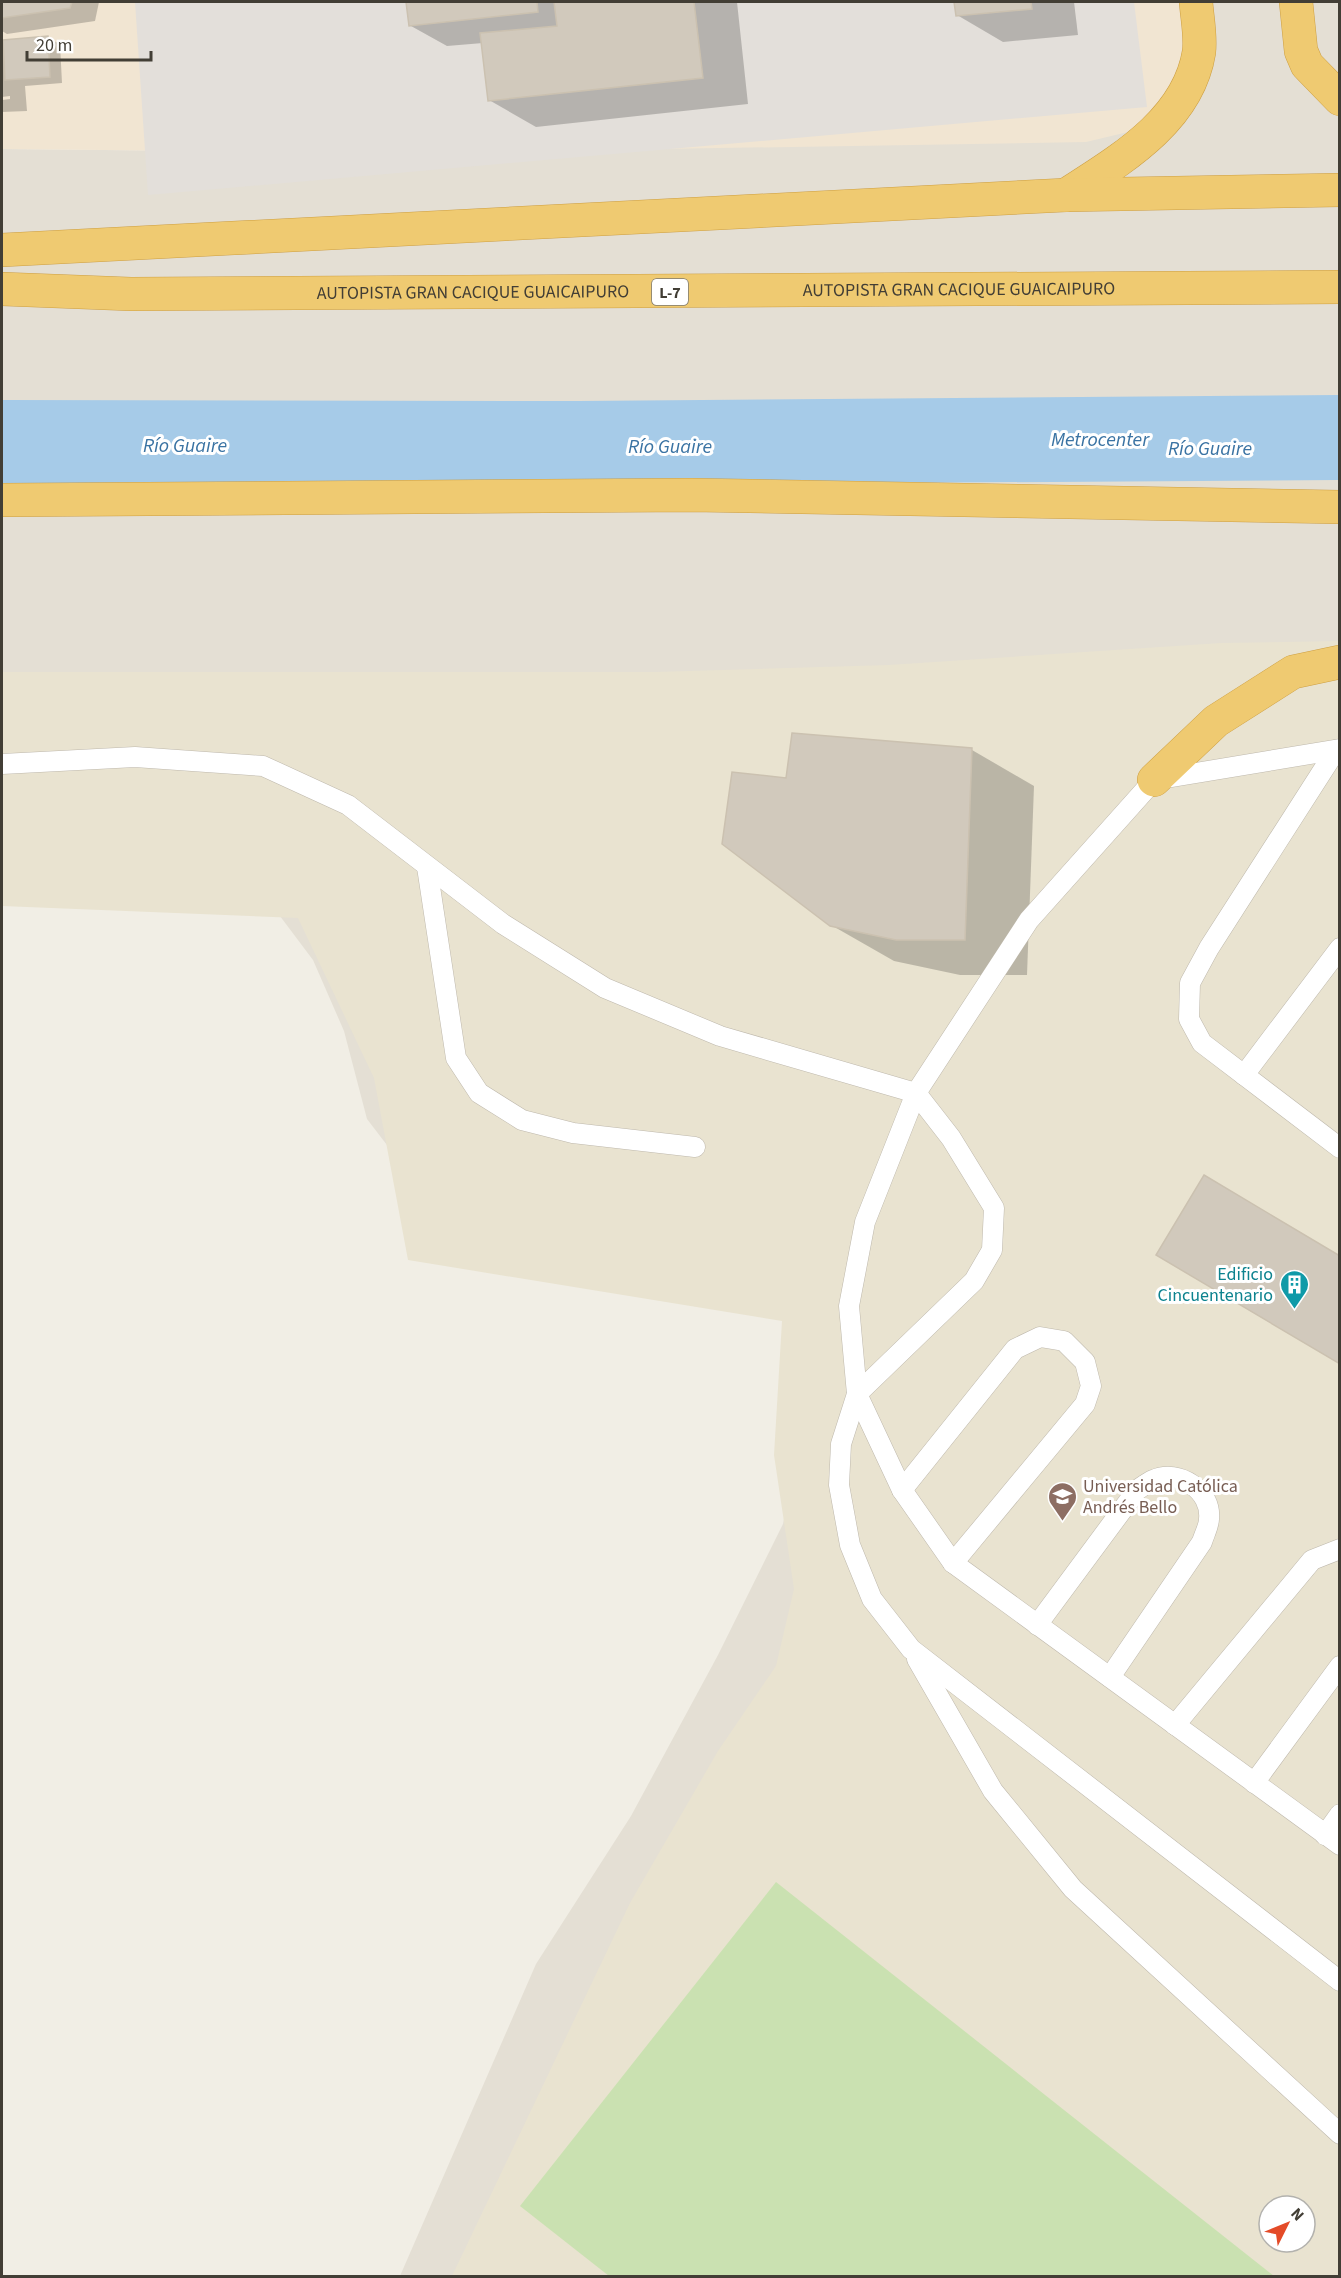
<svg xmlns="http://www.w3.org/2000/svg" width="1341" height="2278" viewBox="0 0 1341 2278" font-family="'Source Sans 3',sans-serif">
<style>
.residential{fill:#e4dfd4;fill-rule:evenodd}
.commercial{fill:#f1e5d2}
.industrial{fill:#e3dfda}
.education{fill:#e9e3d0;fill-rule:evenodd}
.green{fill:#cae1b1}
.water{fill:#a6cbe8}
.shadow{fill:#0003}
.building{fill:#d1c9bc;stroke:#cbc1b0;stroke-width:1.5}
.lines{fill:none;stroke-linecap:round;stroke-linejoin:round}
.lane-casing{stroke:#beb8ac;stroke-width:21}
.highway-casing{stroke:#cd9f43;stroke-width:34}
.lane{stroke:#fff;stroke-width:20}
.highway{stroke:#efca71;stroke-width:33}
.labels{text-anchor:middle;stroke-width:6;stroke-linejoin:round;paint-order:stroke}
.shield{fill:#fff;stroke:#7b7872;stroke-width:1.5}
.shield-label{font-size:16px;font-weight:bold;fill:#423e35}
.street-label{font-size:18px;fill:#423e35;stroke:#fff}
.culture-label{font-size:18px;fill:#0d838f;stroke:#fff;text-anchor:end}
.education-label{font-size:18px;fill:#785e54;stroke:#fff;text-anchor:start}
.water-label{font-size:20px;font-style:italic;fill:#3a73a3;stroke:#fff}
</style>
<rect width="100%" height="100%" fill="#f1eee5"/>
<path class="residential" d="M1188,2H1339V2276H400L536,1964L631,1816L718,1655L783,1524L809,1391L786,1303L436,1209L367,1119L344,1031L313,960L234,855L2,804V149L424,153ZM1269,2206H1305V2242H1269Z"/>
<polygon class="commercial" points="2,2 1188,2 1190,52 1156,119 1128,132 1086,142 424,153 2,149"/>
<polygon class="industrial" points="135,2 1134,2 1147,107 148,195"/>
<path class="education" d="M1339,641V2276H452L630,1903L718,1751L776,1666L794,1589L774,1455L782,1321L408,1260L374,1078L298,918L2,906V672H656L889,665L1221,643ZM1269,2206H1305V2242H1269Z"/>
<polygon class="green" points="776,1882 1274,2276 609,2276 520,2206"/>
<polygon class="water" points="1339,395 1339,480 579,485 2,485 2,400 578,401"/>
<g class="shadow">
<polygon points="2,2 99,2 95,21 7,34 2,31"/>
<polygon points="408,2 737,2 748,104 536,127 489,100 483,43 447,46 411,26"/>
<polygon points="956,2 1074,2 1078,35 1003,42 957,15"/>
<polygon points="48,38 60,44 62,83 25,86 27,111 2,112 2,100 10,99 10,96 2,97 2,45 5,47"/>
<polygon points="972,750 1034,786 1027,975 960,975 894,961 831,925"/>
</g>
<g class="building">
<polygon points="2,2 72,2 70,8 2,18"/>
<polygon points="406,2 537,2 538,12 409,26"/>
<polygon points="554,2 694,2 703,78 488,101 480,33 557,26"/>
<polygon points="954,2 1031,2 1032,9 956,16"/>
<polygon points="48,36 50,77 5,80 3,40"/>
<polygon points="792,733 972,748 965,940 896,940 830,926 722,844 732,772 786,778"/>
<polygon points="1204,1175 1340,1256 1340,1364 1156,1255"/>
</g>
<g class="lines">
<defs>
<g id="lane">
<polyline points="1340,749 1154,780 1029,920 916,1093 865,1222 849,1306 857,1394 902,1490 953,1563 1340,1845"/>
<polyline points="1336,750 1209,948 1190,983 1189,1019 1202,1043 1340,1148"/>
<polyline points="2,764 135,757 263,766 348,805 503,924 605,988 720,1036 916,1093 951,1138 994,1208 992,1250 974,1281 857,1394 841,1444 839,1485 850,1545 872,1599 911,1649 1340,1981"/>
<polyline points="427,867 456,1058 479,1093 522,1120 573,1133 695,1147"/>
<polyline points="1244,1075 1340,948"/>
<polyline points="902,1490 1015,1349 1040,1337 1064,1341 1085,1362 1091,1386 1085,1404 953,1563"/>
<path d="M1037,1625L1137,1490C1142,1487 1148,1482 1153,1480C1179,1468 1212,1491 1209,1519C1209,1526 1204,1535 1202,1542L1110,1677"/>
<polyline points="917,1659 993,1791 1073,1889 1340,2134"/>
<polyline points="1175,1725 1312,1560 1340,1549"/>
<polyline points="1254,1783 1340,1666"/>
<polyline points="1325,1835 1340,1814"/>
</g>
<g id="highway">
<polyline points="1296,2 1301,51 1307,65 1340,99"/>
<path d="M1066,195C1120,160 1188,121 1199,52C1201,36 1197,17 1196,2"/>
<polyline points="2,250 1066,195 1340,190"/>
<path id="s1" d="M2,289L131,294L1340,287"/>
<polyline points="2,500 692,495 1340,507"/>
<polyline points="1154,780 1216,721 1293,672 1340,662"/>
</g>
</defs>
<use href="#lane" class="lane-casing"/>
<use href="#highway" class="highway-casing"/>
<use href="#lane" class="lane"/>
<use href="#highway" class="highway"/>
</g>
<defs>
<symbol id="building-pin" viewBox="-11 -11 22 30"><path d="M0 17L-7.5 6A9.5 9.5 0 1 1 7.5 6Z" fill="#0f9aa8" stroke="#fff"/><path d="M-4-6H4V6H1V3H-1V6H-4ZM-2.5-4.3h1.7v1.8h-1.7ZM.8-4.3h1.7v1.8H.8ZM-2.5-1h1.7V.8h-1.7ZM.8-1h1.7V.8H.8Z" fill="#fff"/></symbol>
<symbol id="university-pin" viewBox="-11 -11 22 30"><path d="M0 17L-7.5 6A9.5 9.5 0 1 1 7.5 6Z" fill="#8d6e63" stroke="#fff"/><path d="M0-5L7-2L0 1L-7-2ZM-4 1L0 2.5L4 1V4Q0 6-4 4Z" fill="#fff"/></symbol>
</defs>
<g fill-rule="evenodd">
<use href="#building-pin" x="1278" y="1268" width="33" height="45"/>
<use href="#university-pin" x="1046" y="1480" width="33" height="45"/>
</g>
<g class="labels">
<rect class="shield" x="652" y="279" width="36" height="26" rx="4.5"/>
<g class="shield-label">
<text x="670" y="298">L-7</text>
</g>
<g class="street-label">
<text dy="6" stroke="none"><textPath href="#s1" startOffset="957">AUTOPISTA GRAN CACIQUE GUAICAIPURO</textPath></text>
<text dy="6" stroke="none"><textPath href="#s1" startOffset="471">AUTOPISTA GRAN CACIQUE GUAICAIPURO</textPath></text>
</g>
<g class="culture-label">
<text x="1273" y="1280">Edificio<tspan x="1273" dy="21">Cincuentenario</tspan></text>
</g>
<g class="education-label">
<text x="1083" y="1492">Universidad Católica<tspan x="1083" dy="21">Andrés Bello</tspan></text>
</g>
<g class="water-label">
<text x="1100" y="446">Metrocenter</text>
<text x="185" y="452">Río Guaire</text>
<text x="670" y="453">Río Guaire</text>
<text x="1210" y="455">Río Guaire</text>
</g>
</g>
<rect width="1341" height="2278" fill="none" stroke="#423e35" stroke-width="6"/>
<g transform="translate(1287 2224) rotate(47)"><circle r="28" fill="#ffffff" stroke="#b3b2ae" stroke-width="1.5"/>
<path d="M0-4.5L10 22L0 15L-10 22Z" fill="#e44b28"/>
<text y="-9" font-size="16" font-weight="bold" text-anchor="middle" fill="#423e35">N</text>
</g>
<path d="M27 51v9h124v-9" fill="none" stroke="#423e35" stroke-width="3"/>
<text x="36" y="51" font-size="18" fill="#423e35" stroke="#ffffff" stroke-width="4.5" paint-order="stroke">20 m</text>
</svg>
